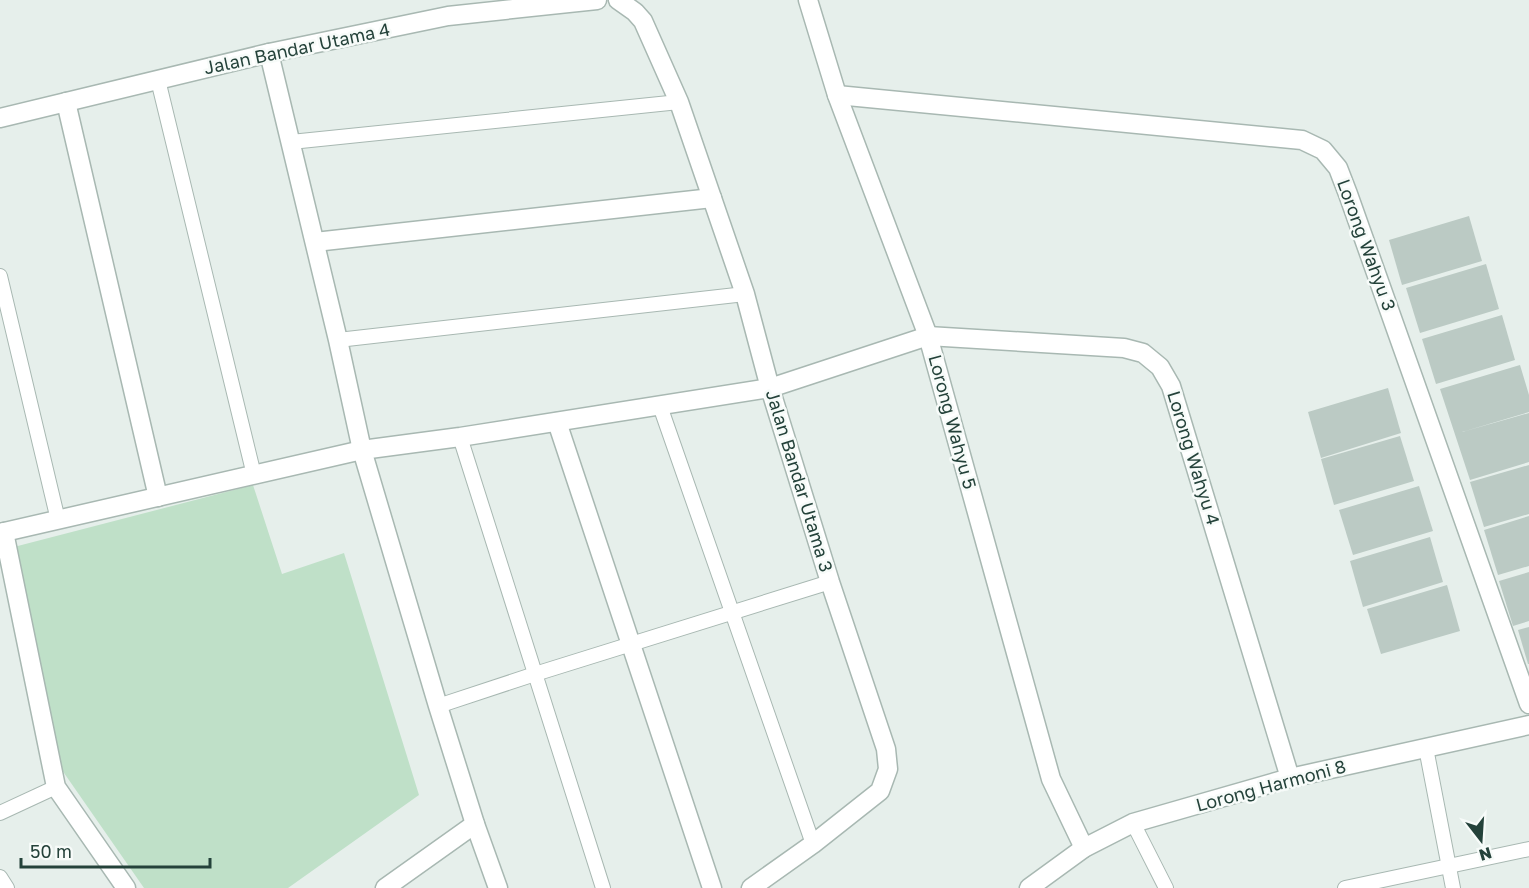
<svg xmlns="http://www.w3.org/2000/svg" width="1529" height="888" viewBox="0 0 1529 888" font-family="'Golos Text',sans-serif">
<style>
.green{fill:#bfe0c8}
.building{fill:#bbcac4}
.lines{fill:none;stroke-linecap:round;stroke-linejoin:round}
.lane-casing{stroke:#a8b8b2;stroke-width:16}
.street-casing{stroke:#a8b8b2;stroke-width:21}
.lane{stroke:#fff;stroke-width:14}
.street{stroke:#fff;stroke-width:18}
.labels{text-anchor:middle;stroke-width:5;stroke-linejoin:round;paint-order:stroke}
.street-label{font-size:18px;fill:#24423a;stroke:#f7fbf9}
</style>
<rect width="100%" height="100%" fill="#e6efeb"/>
<polygon class="green" points="253,485 282,574 344,553 419,795 288,888 144,888 55,760 10,548"/>
<g class="building">
<polygon points="1469,216 1482,261 1402,285 1389,240"/>
<polygon points="1486,264 1499,309 1420,333 1406,288"/>
<polygon points="1502,315 1515,360 1436,384 1422,339"/>
<polygon points="1520,365 1529,395 1529,412 1462,432 1529,413 1529,462 1470,480 1440,389"/>
<polygon points="1388,388 1401,433 1321,458 1308,412"/>
<polygon points="1400,436 1414,481 1334,505 1321,459"/>
<polygon points="1529,465 1529,514 1484,527 1470,482"/>
<polygon points="1419,486 1433,531 1353,555 1339,510"/>
<polygon points="1529,516 1529,566 1498,575 1484,530"/>
<polygon points="1430,537 1443,582 1363,607 1350,561"/>
<polygon points="1529,572 1529,621 1513,626 1499,581"/>
<polygon points="1447,585 1460,631 1381,654 1367,609"/>
<polygon points="1529,627 1529,664 1528,664 1518,630"/>
</g>
<g class="lines">
<defs>
<g id="lane">
<polyline points="158,80 254,475"/>
<polyline points="291,142 679,102"/>
<polyline points="0,276 58,520"/>
<polyline points="338,340 745,294"/>
<polyline points="660,406 813,844"/>
<polyline points="460,437 603,888"/>
<polyline points="438,706 535,674 830,582"/>
<polyline points="1426,748 1453,888"/>
<polyline points="0,813 56,787"/>
<polyline points="1133,823 1166,888"/>
<polyline points="0,877 7,888"/>
<polyline points="1345,888 1529,849"/>
</g>
<g id="street">
<polyline points="618,0 635,12 643,21 679,102 745,294 770,388 830,582 886,749 888,769 880,791 813,844 751,888"/>
<polyline points="808,0 837,95 928,336 1051,779 1084,848"/>
<polyline points="269,53 338,340 362,450 438,706 475,824 498,888"/>
<polyline points="837,95 1302,140 1323,150 1338,168 1348,194 1529,704"/>
<polyline points="66,102 158,497"/>
<polyline points="0,118 269,53 448,16 597,0"/>
<polyline points="315,242 712,198"/>
<polyline points="557,422 712,888"/>
<polyline points="4,532 56,787 126,888"/>
<polyline points="0,533 362,450 460,437 770,388 928,336 1124,348 1143,353 1160,367 1171,386 1290,778"/>
<polyline points="385,888 475,824"/>
<polyline points="1029,888 1084,848 1133,823 1290,778 1529,725"/>
</g>
</defs>
<use href="#lane" class="lane-casing"/>
<use href="#street" class="street-casing"/>
<use href="#lane" class="lane"/>
<use href="#street" class="street"/>
</g>
<g class="labels">
<g class="street-label">
<text transform="translate(297 49) rotate(-12)" y="6">Jalan Bandar Utama 4</text>
<text transform="translate(1366 245) rotate(70)" y="6">Lorong Wahyu 3</text>
<text transform="translate(952 422) rotate(75)" y="6">Lorong Wahyu 5</text>
<text transform="translate(1193 458) rotate(73)" y="6">Lorong Wahyu 4</text>
<text transform="translate(799 481) rotate(73)" y="6">Jalan Bandar Utama 3</text>
<text transform="translate(1271 786) rotate(-15)" y="6">Lorong Harmoni 8</text>
</g>
</g>
<g transform="translate(1481 840) rotate(163)" stroke="#f7fbf9" stroke-width="4.5" paint-order="stroke">
<path d="M0-4.5L10 22L0 15L-10 22Z" fill="#24423a"/>
<text y="-9" font-size="16" font-weight="bold" text-anchor="middle" fill="#24423a">N</text>
</g>
<path d="M21 858v9h189v-9" fill="none" stroke="#24423a" stroke-width="3"/>
<text x="30" y="858" font-size="18" fill="#24423a" stroke="#f7fbf9" stroke-width="4.5" paint-order="stroke">50 m</text>
</svg>
